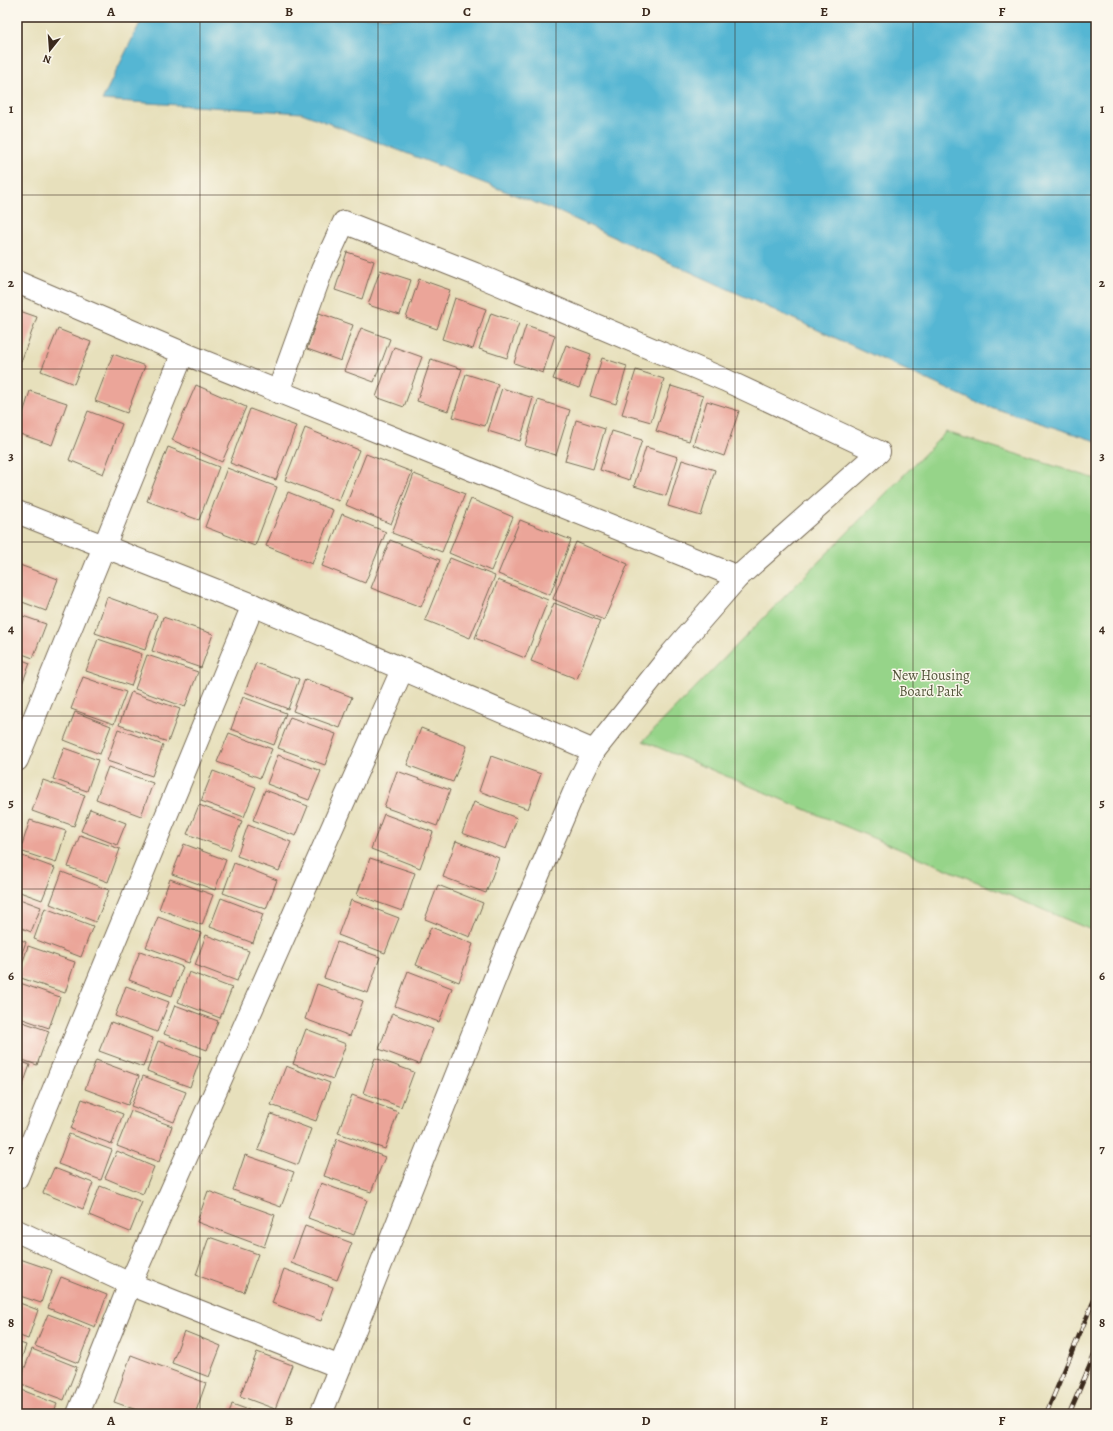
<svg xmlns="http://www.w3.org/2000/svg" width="1113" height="1431" viewBox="0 0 1113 1431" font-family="Alegreya,serif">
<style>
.green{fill:#96d489;stroke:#687f54}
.water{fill:#54b6d3;stroke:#487078}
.building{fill:#eba599}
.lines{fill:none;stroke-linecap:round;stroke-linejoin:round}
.minor-casing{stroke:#776a55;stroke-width:24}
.minor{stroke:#fff;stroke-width:22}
.rail-casing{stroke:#3b2a1e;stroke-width:4.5}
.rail{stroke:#fbf7ec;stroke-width:3;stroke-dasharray:9;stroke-linecap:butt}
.grid{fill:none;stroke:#3b2a1e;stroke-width:1;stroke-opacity:0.55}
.labels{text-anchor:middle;stroke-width:3;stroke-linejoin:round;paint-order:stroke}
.park-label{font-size:14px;fill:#525439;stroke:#fbf7ec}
.neatline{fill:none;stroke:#3b2a1e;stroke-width:1.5}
.grid-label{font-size:13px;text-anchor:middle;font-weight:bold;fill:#3b2a1e}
</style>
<rect width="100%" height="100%" fill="#fbf7ec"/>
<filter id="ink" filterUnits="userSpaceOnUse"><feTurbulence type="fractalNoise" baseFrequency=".025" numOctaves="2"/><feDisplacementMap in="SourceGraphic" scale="8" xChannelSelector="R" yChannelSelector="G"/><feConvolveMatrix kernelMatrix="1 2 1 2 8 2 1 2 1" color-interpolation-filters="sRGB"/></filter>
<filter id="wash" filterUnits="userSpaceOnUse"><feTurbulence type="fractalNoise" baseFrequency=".012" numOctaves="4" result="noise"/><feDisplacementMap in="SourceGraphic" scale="16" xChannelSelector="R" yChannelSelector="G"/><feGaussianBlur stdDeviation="0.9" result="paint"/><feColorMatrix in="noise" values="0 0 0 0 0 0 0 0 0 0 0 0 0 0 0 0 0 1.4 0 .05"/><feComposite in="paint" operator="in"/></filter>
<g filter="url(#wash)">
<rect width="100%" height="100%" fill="#e7e0bc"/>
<polygon class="green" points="946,432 1096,479 1096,932 643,741"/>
<polygon class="water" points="143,17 1096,17 1096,441 978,403 559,212 302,113 102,100"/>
<g id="blocks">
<g class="building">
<polygon points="347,252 374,261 362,299 335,290"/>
<polygon points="380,270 411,280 400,315 368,305"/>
<polygon points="419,279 450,290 437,329 406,318"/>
<polygon points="455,298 486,309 473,349 442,339"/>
<polygon points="17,310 37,317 21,362 17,360"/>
<polygon points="319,313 353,325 341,361 307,349"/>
<polygon points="491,313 519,323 507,358 479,349"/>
<polygon points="526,325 555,335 543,373 514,363"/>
<polygon points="361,328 390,339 374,382 344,371"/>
<polygon points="58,329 91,342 74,384 41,371"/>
<polygon points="566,345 591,354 579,388 553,379"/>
<polygon points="394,347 422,357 404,407 376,397"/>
<polygon points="113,354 145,366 127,413 95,401"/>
<polygon points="602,358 627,366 616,404 590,396"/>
<polygon points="431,359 462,369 448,411 417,401"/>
<polygon points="636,370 664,379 651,422 622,414"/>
<polygon points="466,374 498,384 485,426 453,417"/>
<polygon points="196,385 246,407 222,462 172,440"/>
<polygon points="671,386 703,396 689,441 656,431"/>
<polygon points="502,388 533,398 520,441 488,431"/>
<polygon points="30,391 67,403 52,445 17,433"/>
<polygon points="538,400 570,410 556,455 525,446"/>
<polygon points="707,401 739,411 724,456 693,445"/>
<polygon points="250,409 296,426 276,480 230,463"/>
<polygon points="88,411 122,424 103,474 69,460"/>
<polygon points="576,420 605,429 593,469 565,461"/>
<polygon points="305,428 359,450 339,501 285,480"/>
<polygon points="612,431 642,440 629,480 600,470"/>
<polygon points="168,447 219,467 199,520 147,501"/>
<polygon points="646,447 678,457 666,496 634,486"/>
<polygon points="366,454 412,472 391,524 346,505"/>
<polygon points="682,460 715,470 701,516 668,506"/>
<polygon points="227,468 277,487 255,546 205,527"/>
<polygon points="414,474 465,494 442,552 392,533"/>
<polygon points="288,492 333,510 312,564 266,546"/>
<polygon points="471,499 513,517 491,571 449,553"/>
<polygon points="342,514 386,532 365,583 322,566"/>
<polygon points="520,520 571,540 550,595 498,574"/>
<polygon points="390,540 440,560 421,607 371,588"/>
<polygon points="576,542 628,564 604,620 553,599"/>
<polygon points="450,558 495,576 470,638 425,620"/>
<polygon points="17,564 58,579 46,611 17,600"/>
<polygon points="498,580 548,600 525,658 475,638"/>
<polygon points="107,597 157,615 145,650 95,633"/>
<polygon points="554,603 600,621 577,679 531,661"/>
<polygon points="17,614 46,624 33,658 17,652"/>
<polygon points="163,617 213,634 201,668 152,651"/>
<polygon points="98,639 142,654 131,686 86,671"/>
<polygon points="147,655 198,672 185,707 135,689"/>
<polygon points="17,658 30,663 17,697"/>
<polygon points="256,663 299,679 288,709 245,692"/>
<polygon points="83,677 126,692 114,724 71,709"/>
<polygon points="305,679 352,697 340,728 293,711"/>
<polygon points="131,692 180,709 168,742 119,725"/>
<polygon points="243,697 286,713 274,745 231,729"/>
<polygon points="75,712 111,726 100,754 64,740"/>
<polygon points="290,717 336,734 325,765 278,748"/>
<polygon points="421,728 467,746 453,782 407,765"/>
<polygon points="118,729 163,745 152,776 107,761"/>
<polygon points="229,733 272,749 260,778 217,762"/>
<polygon points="64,748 98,760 87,791 53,779"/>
<polygon points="278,755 321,771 309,800 267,784"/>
<polygon points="491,756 541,774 528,809 479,791"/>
<polygon points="108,767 153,783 141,816 96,799"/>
<polygon points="213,771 256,787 244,817 201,801"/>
<polygon points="397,771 450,790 437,826 384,807"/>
<polygon points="43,780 85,795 74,826 32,811"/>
<polygon points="265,790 308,806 296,836 253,820"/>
<polygon points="474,802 517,818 506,849 462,833"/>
<polygon points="199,805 242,821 230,850 187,834"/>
<polygon points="90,809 126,823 117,845 81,831"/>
<polygon points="384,814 433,832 420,868 371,849"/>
<polygon points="30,820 66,831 56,863 20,851"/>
<polygon points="248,825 291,842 279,871 237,856"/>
<polygon points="80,835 120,849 108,882 68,867"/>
<polygon points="456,841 499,858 486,893 443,877"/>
<polygon points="184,844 226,860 215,890 172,874"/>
<polygon points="17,854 55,868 42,900 17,891"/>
<polygon points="370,858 415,873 402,911 357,895"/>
<polygon points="234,863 277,880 266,909 223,893"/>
<polygon points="62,872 109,890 96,922 50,904"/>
<polygon points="170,879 213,895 202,925 159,909"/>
<polygon points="438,885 483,903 470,937 425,919"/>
<polygon points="17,898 41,907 31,932 17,926"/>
<polygon points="221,898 263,914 253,943 210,927"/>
<polygon points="351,900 399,918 385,953 338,935"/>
<polygon points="45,908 93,926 81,957 34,939"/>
<polygon points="158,917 201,933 189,963 146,947"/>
<polygon points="431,927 473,944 459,982 416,965"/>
<polygon points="206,935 249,951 237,981 195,965"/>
<polygon points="17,938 26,942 17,966"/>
<polygon points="337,942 380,957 368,993 324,978"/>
<polygon points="28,946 75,962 65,993 18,977"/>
<polygon points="140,951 183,967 172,996 129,980"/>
<polygon points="408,971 452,988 439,1022 395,1006"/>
<polygon points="189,972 232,988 220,1018 178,1002"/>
<polygon points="17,982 60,997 49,1028 17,1017"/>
<polygon points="317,984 363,1001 350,1036 305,1019"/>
<polygon points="126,986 169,1002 157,1032 115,1016"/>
<polygon points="175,1005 218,1021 207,1050 164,1034"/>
<polygon points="392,1013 433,1029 419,1064 379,1049"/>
<polygon points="17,1020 49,1031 37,1065 17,1058"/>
<polygon points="111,1022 153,1038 143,1067 99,1051"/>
<polygon points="306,1029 346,1044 333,1079 293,1064"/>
<polygon points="158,1041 201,1057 190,1087 147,1071"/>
<polygon points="375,1058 414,1072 401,1107 363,1093"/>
<polygon points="17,1060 30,1065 17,1101"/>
<polygon points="96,1060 139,1076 128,1105 85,1089"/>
<polygon points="286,1066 330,1083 316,1121 271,1105"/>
<polygon points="143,1076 186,1092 174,1122 131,1106"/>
<polygon points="352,1095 398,1112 385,1149 338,1133"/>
<polygon points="82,1099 123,1114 112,1144 71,1129"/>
<polygon points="131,1111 172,1126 159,1162 117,1146"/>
<polygon points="271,1114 311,1129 298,1165 258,1150"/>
<polygon points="69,1134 112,1150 101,1180 58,1164"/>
<polygon points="337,1139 385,1157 371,1192 324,1176"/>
<polygon points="117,1151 154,1167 143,1194 105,1178"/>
<polygon points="245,1155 294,1172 281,1207 233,1190"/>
<polygon points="54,1168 93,1183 83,1209 43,1193"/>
<polygon points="321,1183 367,1200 354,1235 308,1218"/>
<polygon points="100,1186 142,1202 130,1232 89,1215"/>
<polygon points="208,1191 275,1215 264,1247 197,1222"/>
<polygon points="305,1226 352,1243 337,1280 291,1263"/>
<polygon points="209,1237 258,1254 244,1292 196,1275"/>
<polygon points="17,1258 52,1270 41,1303 17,1295"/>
<polygon points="284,1269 333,1287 321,1321 272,1303"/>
<polygon points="61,1277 107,1295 95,1327 48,1308"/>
<polygon points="17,1302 38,1310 28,1339 17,1335"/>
<polygon points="48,1314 91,1330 78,1363 35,1346"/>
<polygon points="184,1331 221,1346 209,1377 172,1363"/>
<polygon points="17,1342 26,1345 17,1372"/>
<polygon points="32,1349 77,1367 64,1400 19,1383"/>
<polygon points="257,1352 292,1365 275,1409 240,1396"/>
<polygon points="131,1355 206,1383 195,1414 148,1414 114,1402"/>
<polygon points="17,1388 57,1404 53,1414 17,1414"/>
<polygon points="232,1404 260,1414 229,1414"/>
</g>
</g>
</g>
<g filter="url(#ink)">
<use href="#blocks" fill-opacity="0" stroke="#776a55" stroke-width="1"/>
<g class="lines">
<defs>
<g id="minor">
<polyline points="17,282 183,353 738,577"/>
<polyline points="278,392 322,270 344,222 475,274 725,380 879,452 738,577 672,653 594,751"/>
<polyline points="17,512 253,605 594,751 578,783 509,943 340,1367 130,1284 17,1231"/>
<polyline points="17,760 183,353"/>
<polyline points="17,1178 253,605"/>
<polyline points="78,1414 130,1284 402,670"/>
<polyline points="321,1414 340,1367"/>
</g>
</defs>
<use href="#minor" class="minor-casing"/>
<use href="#minor" class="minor"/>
<defs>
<g id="rail">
<polyline points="1046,1414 1096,1295"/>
<polyline points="1069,1414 1096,1351"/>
</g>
</defs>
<use href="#rail" class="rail-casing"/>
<use href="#rail" class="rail"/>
</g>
</g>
<path class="grid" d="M200,17V1414M378,17V1414M556,17V1414M735,17V1414M913,17V1414M17,195H1096M17,369H1096M17,542H1096M17,716H1096M17,889H1096M17,1062H1096M17,1236H1096"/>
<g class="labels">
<g class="park-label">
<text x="931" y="680">New Housing<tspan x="931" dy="16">Board Park</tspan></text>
</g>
</g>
<rect width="1113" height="1431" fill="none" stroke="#fbf7ec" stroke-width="44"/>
<g transform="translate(50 50) rotate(197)" stroke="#fbf7ec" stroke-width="3" paint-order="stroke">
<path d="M0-3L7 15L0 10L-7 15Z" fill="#3b2a1e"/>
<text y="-6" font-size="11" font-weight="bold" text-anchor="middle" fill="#3b2a1e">N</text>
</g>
<rect x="22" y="22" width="1069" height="1387" class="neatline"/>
<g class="grid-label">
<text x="111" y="16">A</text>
<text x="289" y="16">B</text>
<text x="467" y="16">C</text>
<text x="646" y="16">D</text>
<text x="824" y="16">E</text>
<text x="1002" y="16">F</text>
<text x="11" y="113">1</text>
<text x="1102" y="113">1</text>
<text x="11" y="287">2</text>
<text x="1102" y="287">2</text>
<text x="11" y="460">3</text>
<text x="1102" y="460">3</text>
<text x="11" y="633">4</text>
<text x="1102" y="633">4</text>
<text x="11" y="807">5</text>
<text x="1102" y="807">5</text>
<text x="11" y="980">6</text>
<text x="1102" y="980">6</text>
<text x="11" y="1153">7</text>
<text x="1102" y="1153">7</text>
<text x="11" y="1327">8</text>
<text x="1102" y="1327">8</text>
<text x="111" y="1425">A</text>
<text x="289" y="1425">B</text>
<text x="467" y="1425">C</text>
<text x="646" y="1425">D</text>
<text x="824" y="1425">E</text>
<text x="1002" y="1425">F</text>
</g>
</svg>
